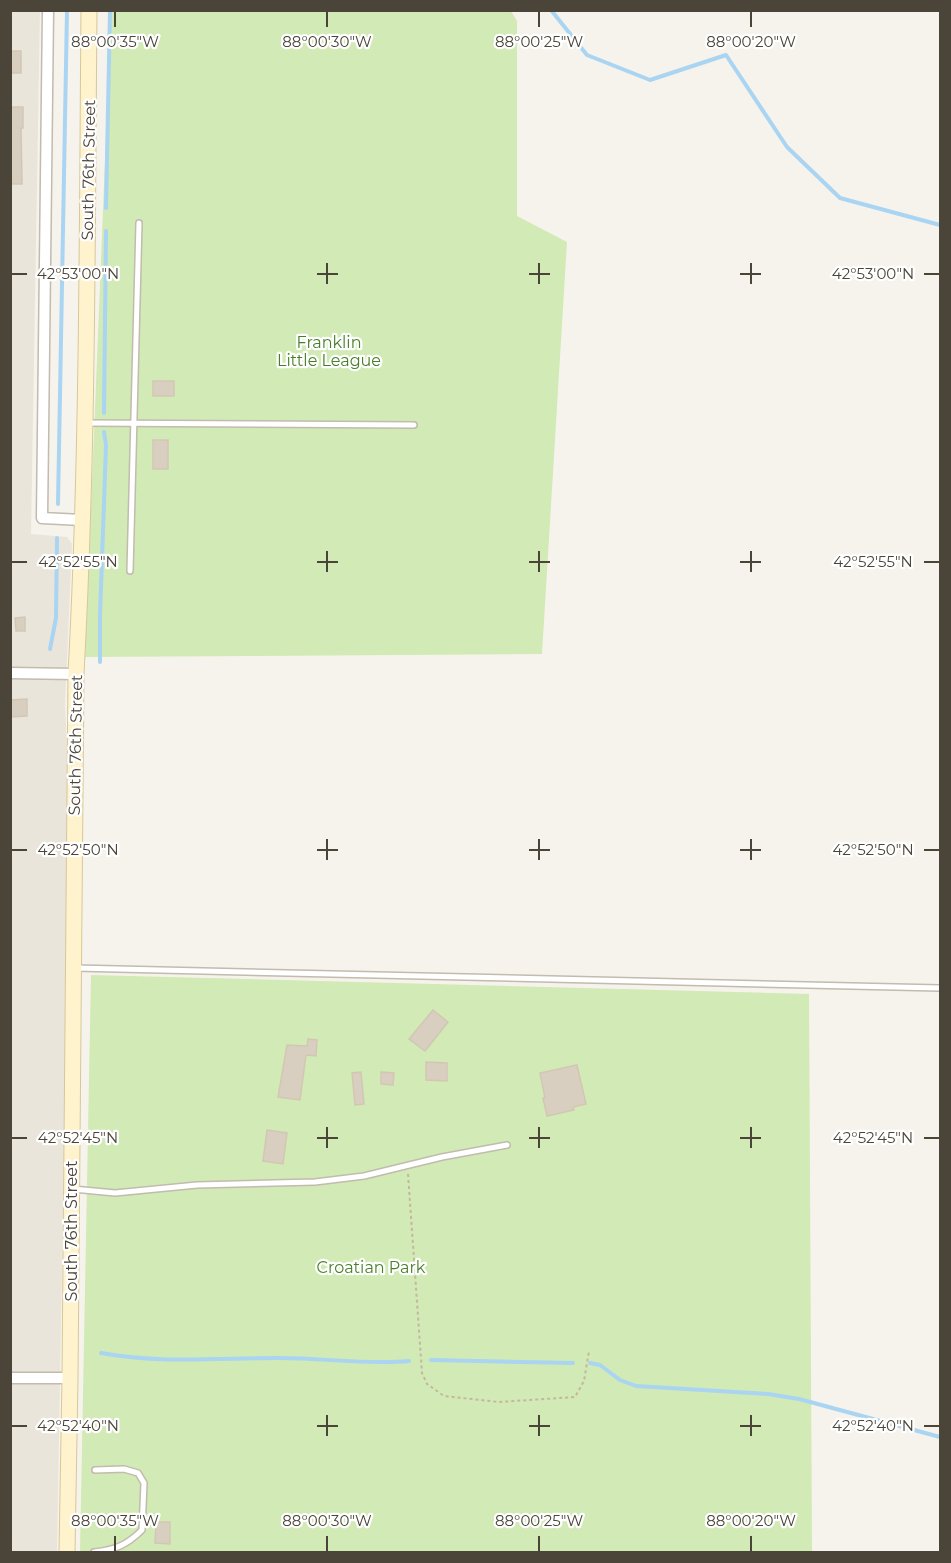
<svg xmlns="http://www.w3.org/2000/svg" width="951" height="1563" viewBox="0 0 951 1563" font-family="Montserrat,sans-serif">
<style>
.residential{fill:#eae5da}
.green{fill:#d2eab5}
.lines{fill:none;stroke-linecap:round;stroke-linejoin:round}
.stream{stroke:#a9d4f2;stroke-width:4}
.building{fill:#d8cfc1;stroke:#d3c7b4;stroke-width:1.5}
.service-casing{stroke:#c2bbae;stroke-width:8}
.minor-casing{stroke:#c2bbae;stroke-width:13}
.secondary-casing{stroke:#d6c79b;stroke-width:17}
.path{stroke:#c4b79f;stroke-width:2;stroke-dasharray:3 3;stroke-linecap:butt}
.service{stroke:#fff;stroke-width:5}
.minor{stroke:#fff;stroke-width:10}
.secondary{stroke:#fff3cd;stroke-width:15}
.ticks{fill:none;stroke:#4b4439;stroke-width:2}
.labels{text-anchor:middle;stroke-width:4.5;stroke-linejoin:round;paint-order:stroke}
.street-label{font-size:16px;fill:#4b4439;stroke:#fff}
.park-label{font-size:16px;fill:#4a7f2a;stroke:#fff}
.ticks-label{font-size:15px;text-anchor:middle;fill:#4b4439;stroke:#fff;stroke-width:4.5;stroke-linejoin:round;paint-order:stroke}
</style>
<rect width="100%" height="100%" fill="#f6f3ec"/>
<polygon class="residential" points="40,10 31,534 67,537 72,544 65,705 70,810 57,1552 11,1552 10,11"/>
<g class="green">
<polygon points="111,11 511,11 517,21 517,216 567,242 542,654 85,657"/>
<polygon points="91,975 809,994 812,1552 80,1552"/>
</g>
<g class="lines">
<g class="stream">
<polyline points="551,10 587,55 650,80 726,55 787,147 840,198 940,225"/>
<polyline points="106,208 110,10"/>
<polyline points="104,413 106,231"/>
<polyline points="58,504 67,10"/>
<polyline points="50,649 56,618 57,538"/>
<polyline points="100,662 100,616 106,445 104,432"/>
<path d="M101,1353C160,1364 220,1358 280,1358C323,1358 367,1365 409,1361"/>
<polyline points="431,1360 573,1363"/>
<polyline points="590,1363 600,1365 620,1380 636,1386 768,1394 799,1399 940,1437"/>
</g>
</g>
<g class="building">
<rect x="10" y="51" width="11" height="22"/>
<polygon points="10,107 23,107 23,128 21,128 22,184 10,184"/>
<rect x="153" y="381" width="21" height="15"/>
<rect x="153" y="440" width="15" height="29"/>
<polygon points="25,617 25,631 16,631 15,618"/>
<polygon points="27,699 27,716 10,717 10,700"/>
<polygon points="433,1010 448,1022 425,1051 409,1039"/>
<polygon points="308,1039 317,1040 316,1056 306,1055 300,1100 278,1097 287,1045 307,1046"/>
<polygon points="426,1062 447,1063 447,1081 426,1080"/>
<polygon points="577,1065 586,1104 573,1107 574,1110 547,1116 543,1098 545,1098 540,1073"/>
<polygon points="361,1072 364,1104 355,1105 352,1073"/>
<polygon points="381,1072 394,1073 393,1085 381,1084"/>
<polygon points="267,1130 287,1133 283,1164 263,1161"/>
<polygon points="156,1522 170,1522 170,1544 155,1543"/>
</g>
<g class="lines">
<defs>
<g id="service">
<polyline points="87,423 414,425"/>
<polyline points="130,571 139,223"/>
<polyline points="75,968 940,988"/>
<polyline points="73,1189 115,1193 197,1185 315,1182 364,1176 442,1157 507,1145"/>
<path d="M94,1552C115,1550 127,1545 142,1530L144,1483L138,1473L124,1469L95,1470"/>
</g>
<g id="minor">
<polyline points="48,10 42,518 82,520"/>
<polyline points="10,673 76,674"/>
<polyline points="10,1378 70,1378"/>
</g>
<path id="secondary" d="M67,1552L70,1378L76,674C88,453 87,232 89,10"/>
</defs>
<use href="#service" class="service-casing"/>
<use href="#minor" class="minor-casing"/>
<use href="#secondary" class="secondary-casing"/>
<polyline class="path" points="408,1174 422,1373 427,1384 444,1396 499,1402 575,1397 584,1381 589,1351"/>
<use href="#service" class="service"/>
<use href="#minor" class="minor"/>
<use href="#secondary" class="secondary"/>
</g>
<path class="ticks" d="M115,12V27M327,12V27M539,12V27M751,12V27M327,263V284M539,263V284M751,263V284M12,274H27M317,274H338M529,274H550M740,274H761M924,274H939M327,551V572M539,551V572M751,551V572M12,562H27M317,562H338M529,562H550M740,562H761M924,562H939M327,839V860M539,839V860M751,839V860M12,850H27M317,850H338M529,850H550M740,850H761M924,850H939M327,1127V1148M539,1127V1148M751,1127V1148M12,1138H27M317,1138H338M529,1138H550M740,1138H761M924,1138H939M327,1415V1436M539,1415V1436M751,1415V1436M12,1426H27M317,1426H338M529,1426H550M740,1426H761M924,1426H939M115,1536V1551M327,1536V1551M539,1536V1551M751,1536V1551"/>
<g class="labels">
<g class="street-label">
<text transform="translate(88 170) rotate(-89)" y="6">South 76th Street</text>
<text transform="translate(75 745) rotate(-89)" y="6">South 76th Street</text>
<text transform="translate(71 1231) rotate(-90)" y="6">South 76th Street</text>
</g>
<g class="park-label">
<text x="329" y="348">Franklin<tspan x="329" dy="18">Little League</tspan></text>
<text x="371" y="1273">Croatian Park</text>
</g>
</g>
<g class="ticks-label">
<text x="115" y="47">88°00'35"W</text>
<text x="327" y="47">88°00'30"W</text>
<text x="539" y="47">88°00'25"W</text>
<text x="751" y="47">88°00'20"W</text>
<text x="78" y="279">42°53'00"N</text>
<text x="873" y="279">42°53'00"N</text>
<text x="78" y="567">42°52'55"N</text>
<text x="873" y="567">42°52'55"N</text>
<text x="78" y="855">42°52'50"N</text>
<text x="873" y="855">42°52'50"N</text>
<text x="78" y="1143">42°52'45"N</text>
<text x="873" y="1143">42°52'45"N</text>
<text x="78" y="1431">42°52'40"N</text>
<text x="873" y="1431">42°52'40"N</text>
<text x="115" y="1526">88°00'35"W</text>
<text x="327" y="1526">88°00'30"W</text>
<text x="539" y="1526">88°00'25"W</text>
<text x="751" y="1526">88°00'20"W</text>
</g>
<rect width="951" height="1563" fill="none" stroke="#4b4439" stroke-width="24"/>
</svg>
